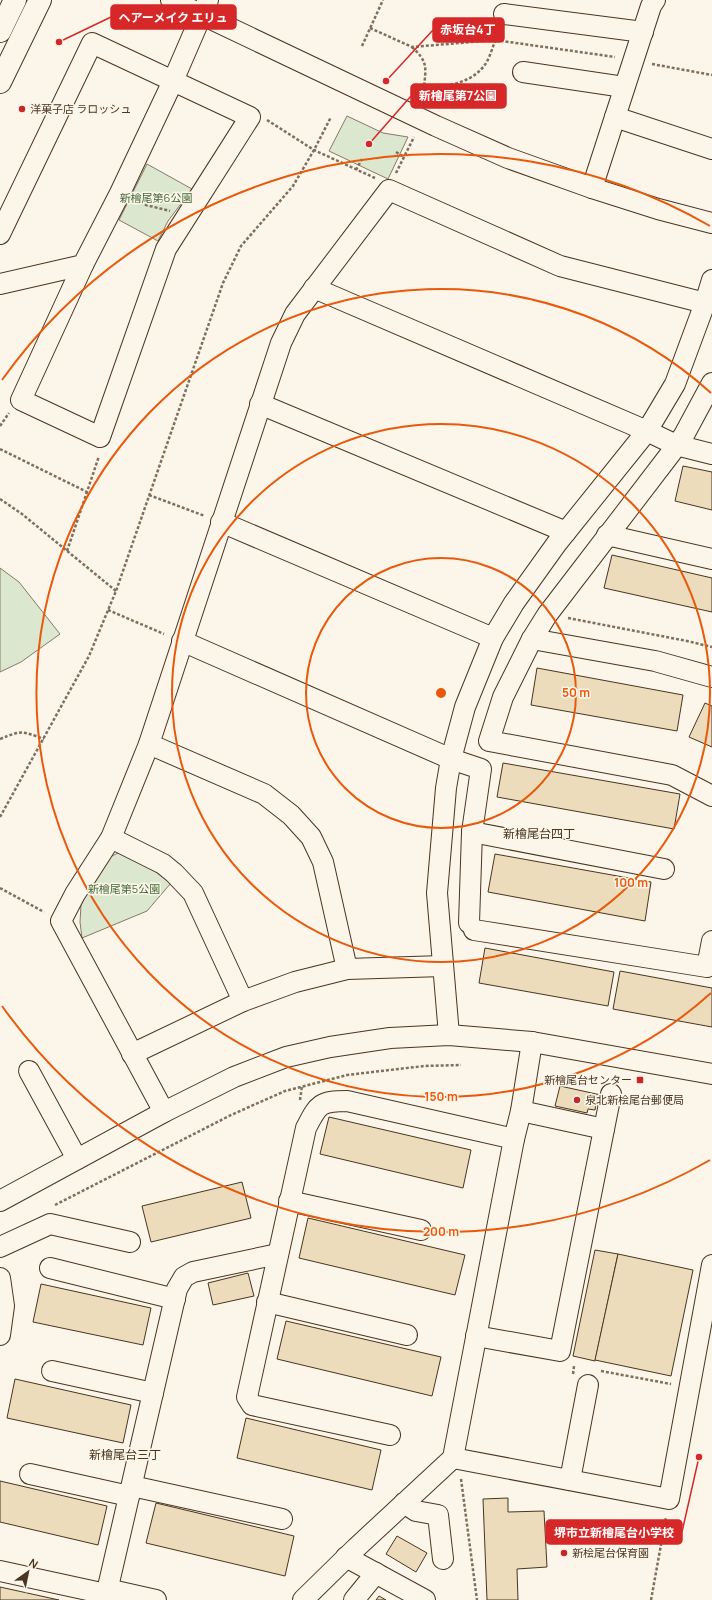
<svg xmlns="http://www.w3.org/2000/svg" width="712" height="1600" viewBox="0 0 712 1600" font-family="Manrope,'Noto Sans JP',sans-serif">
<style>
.green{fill:#dce7d0;stroke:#887966}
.building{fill:#ecdcbc;stroke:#4a3520}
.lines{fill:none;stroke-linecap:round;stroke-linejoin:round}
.minor-casing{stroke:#4a3520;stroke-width:22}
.major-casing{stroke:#4a3520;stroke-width:24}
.path{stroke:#7f6f5c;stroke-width:2.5;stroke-dasharray:3 2;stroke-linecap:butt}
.minor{stroke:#fbf6e9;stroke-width:20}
.major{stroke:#fbf6e9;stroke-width:22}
.ring{fill:none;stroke:#e8590c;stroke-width:2}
.poi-dot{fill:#c62828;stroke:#fbf6e9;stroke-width:1.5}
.labels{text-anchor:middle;stroke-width:3;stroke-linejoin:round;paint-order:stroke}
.poi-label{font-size:11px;fill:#4a3520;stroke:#fbf6e9;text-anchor:start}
.park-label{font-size:11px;fill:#436837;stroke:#fbf6e9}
.neighbourhood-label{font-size:12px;fill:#4a3520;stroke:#fbf6e9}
.centre{fill:#e8590c;stroke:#fbf6e9;stroke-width:2}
.ring-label{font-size:12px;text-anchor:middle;font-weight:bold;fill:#e8590c;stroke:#fbf6e9;stroke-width:3;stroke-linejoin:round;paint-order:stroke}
.leader{fill:none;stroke:#d62828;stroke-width:1.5}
.callout-dot{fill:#d62828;stroke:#fbf6e9;stroke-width:1.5}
.callout{fill:#d62828;stroke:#d62828;stroke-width:1.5}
.callout-label{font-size:12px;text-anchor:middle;font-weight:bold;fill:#fff}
</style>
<rect width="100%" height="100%" fill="#fbf6e9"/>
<g class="green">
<polygon points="347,116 383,133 408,137 388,179 329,151"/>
<polygon points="147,164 192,189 168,221 158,241 119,220"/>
<polygon points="0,568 19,582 60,634 21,662 0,672"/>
<path d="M118,853C137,857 156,872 171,883L147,911L82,938L80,922L81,905L85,896L108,858Z"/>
</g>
<g class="building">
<polygon points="683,466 712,472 712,510 675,501"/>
<polygon points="612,555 712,578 712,612 604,588"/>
<polygon points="537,668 683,695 677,731 531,705"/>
<polygon points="705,703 712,706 712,747 689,737"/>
<polygon points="503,763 680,794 674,829 497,797"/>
<polygon points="495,854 651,882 645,921 488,892"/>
<polygon points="485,948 614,972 608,1006 479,983"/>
<polygon points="620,971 712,988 712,1027 613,1009"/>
<polygon points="560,1086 601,1095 598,1105 596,1104 595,1110 588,1109 587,1113 555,1106"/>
<polygon points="329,1117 471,1150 463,1188 320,1154"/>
<polygon points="242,1182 251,1218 151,1242 142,1206"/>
<polygon points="308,1218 465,1255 455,1295 299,1258"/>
<polygon points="595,1250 618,1254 595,1361 573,1356"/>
<polygon points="618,1254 693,1270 671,1376 595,1360"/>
<polygon points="248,1273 254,1296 213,1305 208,1283"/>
<polygon points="41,1284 151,1308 143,1345 33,1322"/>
<polygon points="286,1321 441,1357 432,1396 277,1359"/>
<polygon points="15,1379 131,1405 123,1443 7,1418"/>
<polygon points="246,1418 381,1450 372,1490 237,1458"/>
<polygon points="0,1481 107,1506 98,1545 0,1522"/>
<polygon points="508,1498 508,1512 544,1511 547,1567 517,1569 518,1600 487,1600 483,1499"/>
<polygon points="156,1503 294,1536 285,1576 146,1543"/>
<polygon points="397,1536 427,1553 416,1572 386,1554"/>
<polygon points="0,1587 59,1600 0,1600"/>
<polygon points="379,1596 386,1600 376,1600"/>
</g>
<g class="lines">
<defs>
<g id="minor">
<polyline points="171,0 436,126 508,158 592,188 658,209 712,223"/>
<polyline points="504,14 643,32"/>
<polyline points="523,72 624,87"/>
<polyline points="615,117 712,149"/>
<polyline points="592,188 651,6 655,0"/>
<polyline points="0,234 92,43 250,117 166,249 100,437 21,400 83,265"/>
<polyline points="0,284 83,265 120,193 173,81 208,0"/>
<polyline points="314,288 647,431 676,445 712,454"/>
<polyline points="712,383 684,435 671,453 547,615 532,639 503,697 489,741 672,775 712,796"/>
<polyline points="260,404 566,532"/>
<polyline points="221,522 493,638"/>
<polyline points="607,535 712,559"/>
<polyline points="532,639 655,661 712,677"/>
<polyline points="182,641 451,759 481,769 472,832 469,923"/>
<polyline points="149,744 264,794 291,815 311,837 323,862 347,969"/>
<polyline points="472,832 664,869"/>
<polyline points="111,838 163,864 174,873 193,893 243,1001"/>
<polyline points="474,930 707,967 712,941"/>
<polyline points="449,1035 437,893 446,788 451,759 465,707 493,638 514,603 557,543 647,431 675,384 705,303 712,280"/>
<polyline points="132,1054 243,1001 295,982 347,969 443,966"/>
<polyline points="29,1071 77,1159"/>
<polyline points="164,1112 61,921 75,894 111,838 149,744 281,343 295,314 389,190 560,266 705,303"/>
<polyline points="604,1129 611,1094"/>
<polyline points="0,1201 164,1112 234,1077 286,1057 330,1047 390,1038 449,1035 532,1042 712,1074"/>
<polyline points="289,1201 421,1230"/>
<polyline points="0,1247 50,1224 130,1242"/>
<polyline points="50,1268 175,1299"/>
<polyline points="0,1278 4,1306 0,1335"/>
<polyline points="267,1302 407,1335"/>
<polyline points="476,1336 560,1351 604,1129 521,1111"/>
<polyline points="52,1371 153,1393"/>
<path d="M390,1435L252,1405L247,1397L306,1128C318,1105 319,1101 347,1101L514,1139"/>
<polyline points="453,1458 669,1499 712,1265"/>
<polyline points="30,1474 129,1496"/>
<polyline points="570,1480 588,1385"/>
<polyline points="132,1486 282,1519"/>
<polyline points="404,1503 416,1511 438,1515 443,1559"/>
<polyline points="346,1557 425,1600"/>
<polyline points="0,1571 106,1594"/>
<polyline points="107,1589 156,1600"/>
<polyline points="105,1600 177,1289 184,1277 193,1272 278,1254"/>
<polyline points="303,1600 356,1548 453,1458 514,1139 521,1111 532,1042"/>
<polyline points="354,1600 376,1573"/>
</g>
<g id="major">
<polyline points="0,31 15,0"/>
<polyline points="0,82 40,0"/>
</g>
</defs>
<use href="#minor" class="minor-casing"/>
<use href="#major" class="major-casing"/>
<g class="path">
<polyline points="370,28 412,47 495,40 615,57"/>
<polyline points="362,46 383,0"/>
<path d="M412,47C428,62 426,67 424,87"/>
<polyline points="652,64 712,75"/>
<path d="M419,94L424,87C445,87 470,84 484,66C489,60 492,49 495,41"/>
<polyline points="267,120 314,150 375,178"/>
<polyline points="396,152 404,157"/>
<polyline points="356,170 362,159"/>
<polyline points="396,173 414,137"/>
<polyline points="136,200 146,205 170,211"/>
<polyline points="0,426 9,413"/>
<polyline points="0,449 87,492 99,456"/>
<polyline points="149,495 205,516"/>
<polyline points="0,499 22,514 116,591"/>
<polyline points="67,551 87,492"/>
<polyline points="108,610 164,634"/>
<polyline points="568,618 687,641 712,647"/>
<path d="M0,739C22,730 22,731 44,739"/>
<polyline points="0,817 89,656 116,591 223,283 241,246 293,186 314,150 331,117"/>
<polyline points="0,888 44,912"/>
<polyline points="300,1100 302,1086"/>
<polyline points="55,1205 231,1115 285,1091 347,1075 424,1066 461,1065"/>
<polyline points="601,1371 671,1384"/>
<polyline points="573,1374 574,1366"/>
<polyline points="461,1479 477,1600"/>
<polyline points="651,1600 666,1517"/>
</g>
<use href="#minor" class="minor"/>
<use href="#major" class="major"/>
</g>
<g class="ring">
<circle cx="441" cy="693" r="135"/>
<circle cx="441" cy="693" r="269"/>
<path d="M711 993A404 404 0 1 1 711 393"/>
<path d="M710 1160A539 539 0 0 1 2 1006M2 380A539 539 0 0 1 710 226"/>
</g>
<g class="poi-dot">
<circle cx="22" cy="109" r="4"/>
<rect x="636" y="1076" width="8" height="8" rx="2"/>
<circle cx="577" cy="1100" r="4"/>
<circle cx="564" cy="1553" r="4"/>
</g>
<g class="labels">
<g class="poi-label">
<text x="30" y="113">洋菓子店 ラロッシュ</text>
<text x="632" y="1084" text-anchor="end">新檜尾台センター</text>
<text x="585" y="1104">泉北新桧尾台郵便局</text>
<text x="572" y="1557">新桧尾台保育園</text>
</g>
<g class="park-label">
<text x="156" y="202">新檜尾第6公園</text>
<text x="124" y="893">新檜尾第5公園</text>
</g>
<g class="neighbourhood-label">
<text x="539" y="838">新檜尾台四丁</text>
<text x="125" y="1459">新檜尾台三丁</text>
</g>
</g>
<circle cx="441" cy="693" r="6" class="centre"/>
<g class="ring-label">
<text x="576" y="697">50 m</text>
<text x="631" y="887">100 m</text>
<text x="441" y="1101">150 m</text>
<text x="441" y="1236">200 m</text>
</g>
<path class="leader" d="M59 42L111 17M386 81L433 30M369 144L411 96M699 1457L682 1532"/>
<g class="callout-dot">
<circle cx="59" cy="42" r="4"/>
<circle cx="386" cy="81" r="4"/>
<circle cx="369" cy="144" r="4"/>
<circle cx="699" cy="1457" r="4"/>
</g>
<g class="callout">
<rect x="111" y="5" width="125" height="24" rx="4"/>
<rect x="433" y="18" width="71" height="24" rx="4"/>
<rect x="411" y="84" width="95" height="24" rx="4"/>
<rect x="546" y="1520" width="136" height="24" rx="4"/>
</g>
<g class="callout-label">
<text x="173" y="22">ヘアーメイク エリュ</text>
<text x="468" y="34">赤坂台4丁</text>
<text x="458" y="100">新檜尾第7公園</text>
<text x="614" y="1537">堺市立新檜尾台小学校</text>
</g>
<g transform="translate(28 1572) rotate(33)" stroke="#fbf6e9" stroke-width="3" paint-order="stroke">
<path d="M0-3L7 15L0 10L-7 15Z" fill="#4a3520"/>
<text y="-6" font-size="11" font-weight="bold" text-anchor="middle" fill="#4a3520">N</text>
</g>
</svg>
